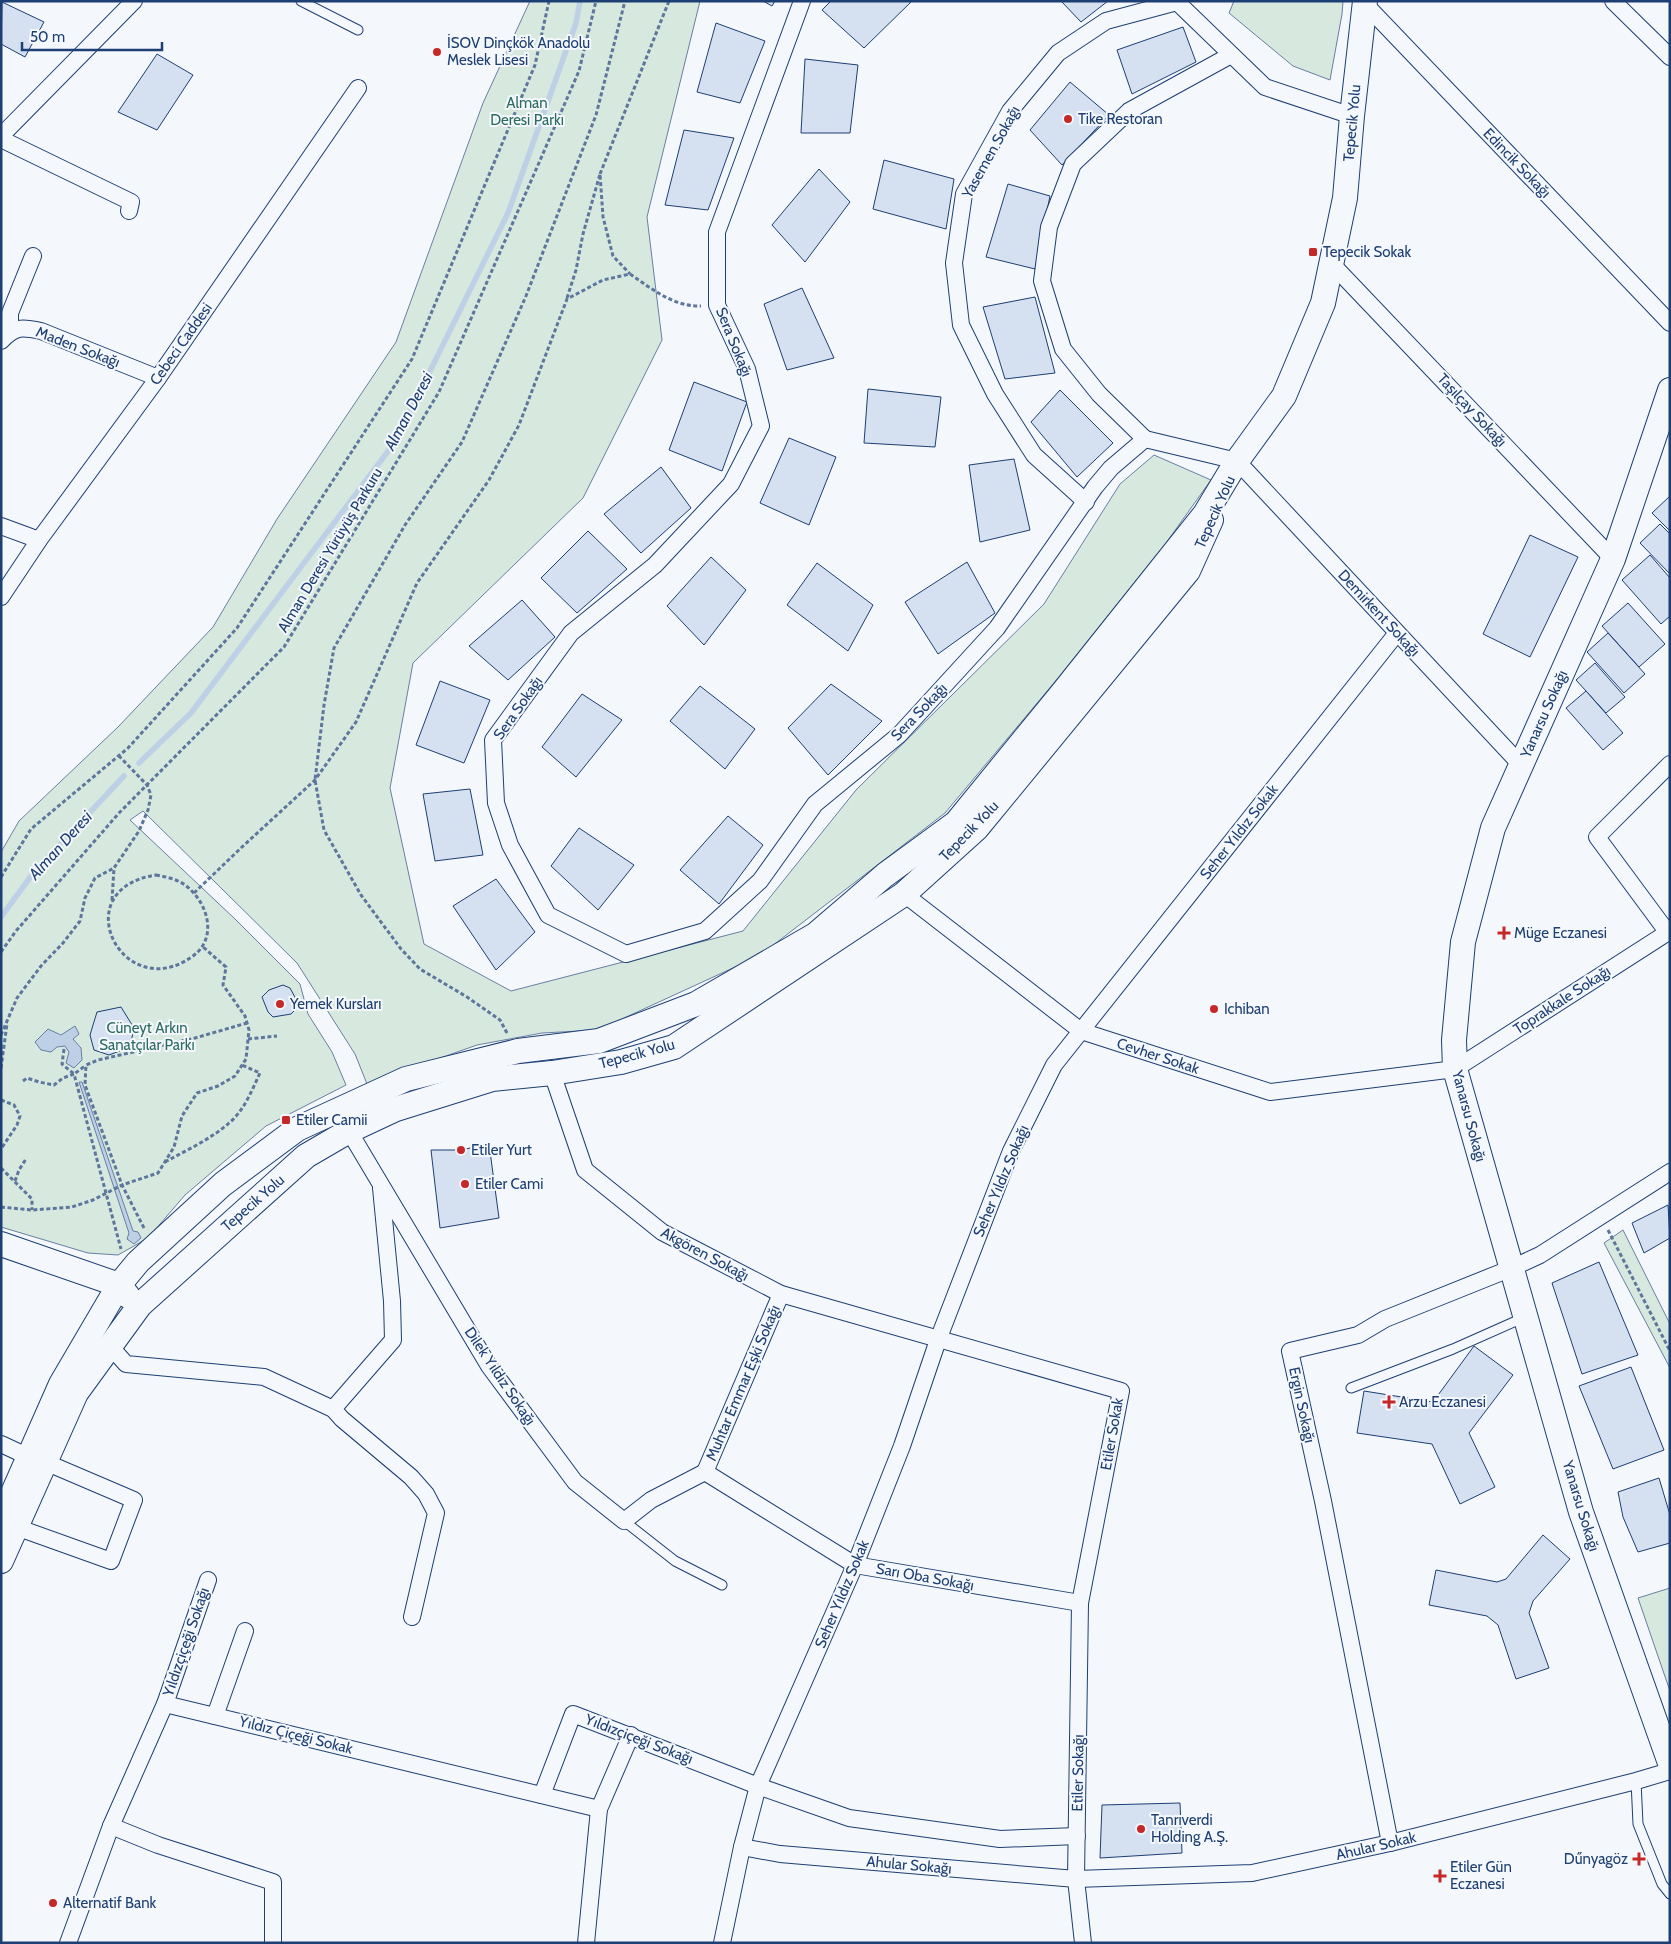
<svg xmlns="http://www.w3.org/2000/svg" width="1671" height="1944" viewBox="0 0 1671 1944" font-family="Cabin,sans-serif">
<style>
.green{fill:#d7e8df;stroke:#687fa3}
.water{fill:#bed0e5;stroke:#687fa3}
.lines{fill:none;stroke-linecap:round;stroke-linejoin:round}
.stream{stroke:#bed0e5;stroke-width:5.5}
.building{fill:#d5e0f0;stroke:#1d3f73}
.lane-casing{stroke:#1d3f73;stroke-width:11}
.street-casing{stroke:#1d3f73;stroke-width:18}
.secondary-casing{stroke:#1d3f73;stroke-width:26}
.path{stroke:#5e769c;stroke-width:3;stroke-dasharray:4 2.5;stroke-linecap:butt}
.lane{stroke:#f4f7fb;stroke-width:9}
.street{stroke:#f4f7fb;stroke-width:16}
.secondary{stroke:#f4f7fb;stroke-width:24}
.poi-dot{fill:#c62828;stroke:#f4f7fb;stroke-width:2}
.labels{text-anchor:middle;stroke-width:4;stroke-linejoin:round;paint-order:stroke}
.poi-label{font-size:15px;fill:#1d3f73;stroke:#f4f7fb;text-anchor:start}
.park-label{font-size:15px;fill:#2c6c60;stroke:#f4f7fb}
.street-label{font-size:15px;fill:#1d3f73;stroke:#f4f7fb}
.water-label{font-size:16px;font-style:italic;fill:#1d3f73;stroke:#f4f7fb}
</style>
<rect width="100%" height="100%" fill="#f4f7fb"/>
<g class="green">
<polygon points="530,1 700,1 647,217 662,340 583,498 413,663 390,788 424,944 511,991 743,931 856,790 1044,604 1120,484 1154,455 1211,480 1166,543 1059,677 945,813 759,956 598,1030 542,1033 477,1045 367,1084 355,1054 297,963 143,811 130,820 235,919 300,984 308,1014 332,1052 346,1085 266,1126 185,1195 148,1238 118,1255 88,1253 1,1227 1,852 19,821 118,727 213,627 277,519 396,342 483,103"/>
<polygon points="1234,1 1343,1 1342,14 1330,80 1293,66 1229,13"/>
<polygon points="1623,1230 1670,1324 1670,1368 1604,1243"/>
<polygon points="1670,1588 1670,1691 1638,1598"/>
</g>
<g class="water">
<polygon points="75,1026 79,1034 73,1039 81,1048 82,1060 74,1068 66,1063 69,1052 65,1046 57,1047 51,1052 41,1050 35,1042 48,1029 61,1035"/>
<polygon points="79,1082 82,1082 133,1231 138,1232 141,1238 134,1244 127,1239 129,1233"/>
</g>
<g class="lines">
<g class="stream">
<polyline points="139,763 191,713 395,442 508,213 576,23 580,1"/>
<polyline points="1,917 34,872 124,776"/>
</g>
</g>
<g class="building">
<polygon points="763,1 775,1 772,6"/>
<polygon points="831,1 912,1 864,48 822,10"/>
<polygon points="1061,1 1108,1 1081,22"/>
<polygon points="2,2 44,22 25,57 1,44"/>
<polygon points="716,23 765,41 740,103 697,92"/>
<polygon points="1183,27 1196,62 1132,94 1117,50"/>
<polygon points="157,54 193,75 157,130 118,112"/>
<polygon points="805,59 858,65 850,133 801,133"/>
<polygon points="1070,82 1109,115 1062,165 1030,130"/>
<polygon points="684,130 734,138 708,210 665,205"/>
<polygon points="884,160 954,179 946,229 873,209"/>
<polygon points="819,169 850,202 805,262 772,225"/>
<polygon points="1008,184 1050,196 1035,269 986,257"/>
<polygon points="802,288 834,358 787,370 764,304"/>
<polygon points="1035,297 1055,373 1005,379 983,307"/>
<polygon points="694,382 747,402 722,471 669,450"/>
<polygon points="868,389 941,397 935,447 864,443"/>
<polygon points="1060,390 1113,443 1077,477 1031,422"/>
<polygon points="789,438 836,457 809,525 760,503"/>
<polygon points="1014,459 1030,530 980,542 969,465"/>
<polygon points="661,467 691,508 641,553 604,514"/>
<polygon points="1670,496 1670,531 1652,513"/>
<polygon points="1660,524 1670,534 1670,574 1640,543"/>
<polygon points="588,531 627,569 577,613 541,578"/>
<polygon points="1530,535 1578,557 1530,657 1483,634"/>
<polygon points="1650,555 1670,578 1670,616 1661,624 1622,580"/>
<polygon points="711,557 746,590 704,645 667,606"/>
<polygon points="967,562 995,613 938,654 905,602"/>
<polygon points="817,563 873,605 848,651 787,605"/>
<polygon points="522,600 555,637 508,680 469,646"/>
<polygon points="1628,603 1665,644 1639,667 1602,626"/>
<polygon points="1608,633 1645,674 1624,693 1587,652"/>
<polygon points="1595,663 1625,697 1606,713 1576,680"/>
<polygon points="440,681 490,700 464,763 416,745"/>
<polygon points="831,684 882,721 828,775 788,728"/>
<polygon points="700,686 755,729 725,769 670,721"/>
<polygon points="1586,691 1623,733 1603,750 1566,708"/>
<polygon points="582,694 622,720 576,777 542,747"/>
<polygon points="470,789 483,855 435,861 423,794"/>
<polygon points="728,816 763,845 719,904 680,870"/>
<polygon points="579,828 634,865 598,910 551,866"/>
<polygon points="496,879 535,932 496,970 453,906"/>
<polygon points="283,985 290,988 296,999 296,1009 291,1014 273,1017 268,1012 262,997 269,990"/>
<polygon points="121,1007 134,1028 130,1047 109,1055 94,1050 90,1035 97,1012"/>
<polygon points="489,1144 499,1218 440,1228 431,1150 461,1150"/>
<polygon points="1668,1205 1670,1238 1644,1253 1632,1223"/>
<polygon points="1599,1262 1638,1355 1582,1374 1552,1283"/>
<polygon points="1474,1346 1513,1375 1469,1433 1495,1487 1460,1504 1432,1444 1357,1433 1364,1391 1433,1402"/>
<polygon points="1631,1367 1664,1450 1613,1469 1579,1386"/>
<polygon points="1659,1478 1670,1515 1670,1543 1638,1552 1623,1517 1618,1492"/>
<polygon points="1543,1535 1570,1559 1533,1601 1529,1613 1549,1668 1516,1679 1498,1625 1487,1616 1429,1605 1436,1570 1497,1582 1506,1579"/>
<polygon points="1180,1803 1182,1853 1100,1858 1102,1805"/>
</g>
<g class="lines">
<defs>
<g id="lane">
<polyline points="301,1 358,30"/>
<polyline points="1351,1388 1453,1349 1525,1317"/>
<polyline points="624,1521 675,1561 722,1585"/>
<polyline points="1636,1781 1638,1824 1662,1884 1670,1894"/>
</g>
<g id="street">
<polyline points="802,1 717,232 717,305 747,369 761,426 731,484 655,565 571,633 493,740 496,803 510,845 548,915 626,954 705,931 760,881 815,804 899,735 997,628 1095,487 1111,468 1145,439"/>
<polyline points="1176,1 1265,87 1352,116"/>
<polyline points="1613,1 1670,57"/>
<polyline points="1365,4 1670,323"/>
<polyline points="1,136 134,1"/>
<polyline points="1,139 131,202 129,211"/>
<polyline points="1330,262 1613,559"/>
<polyline points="10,331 10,313 33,256"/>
<path d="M1,341C15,326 22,327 41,331L158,378"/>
<polyline points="1145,439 1237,461 1521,765"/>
<polyline points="1145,439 1099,394 1063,349 1042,281 1049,227 1073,164 1129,111 1231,55"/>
<polyline points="1086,502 1034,455 995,394 961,325 954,263 964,194 1010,111 1058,53 1106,21 1177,2"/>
<polyline points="1,526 39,540"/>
<polyline points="1,597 39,540 158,378 358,88"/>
<polyline points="904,894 1081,1031 1270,1092 1455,1069 1670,931"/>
<polyline points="1668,933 1597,837 1670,764"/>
<polyline points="552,1073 585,1170 662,1232 781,1294 1121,1391 1080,1603 1076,1879 1083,1943"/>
<polyline points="349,1131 489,1366 575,1482 624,1521 651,1500 705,1472"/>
<polyline points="110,1346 126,1364 264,1377 333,1409 342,1419 411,1477 426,1494 436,1513 412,1617"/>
<polyline points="333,1409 393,1340 392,1301 381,1188"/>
<polyline points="1,1444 29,1457"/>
<polyline points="705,1472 855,1565 1080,1603"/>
<polyline points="705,1472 781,1294"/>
<polyline points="16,1527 111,1561 134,1500 45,1462"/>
<polyline points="165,1704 599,1809"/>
<polyline points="215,1716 245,1631"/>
<polyline points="542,1795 573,1714 758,1786 849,1818 1000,1839 1077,1836"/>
<polyline points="111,1826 158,1845 273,1882 273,1943"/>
<polyline points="1390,1843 1323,1501 1290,1351 1358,1335 1385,1319 1512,1268 1540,1255 1670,1172"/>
<polyline points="742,1847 780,1854 1076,1879 1252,1873 1390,1843 1636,1781 1670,1771"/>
<polyline points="68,1943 111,1826 165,1704 208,1580"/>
<polyline points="586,1943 599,1809 631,1735"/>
<polyline points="722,1943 742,1847 758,1786 855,1565 902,1446 938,1340 1011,1151 1054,1065 1397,633"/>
</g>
<g id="secondary">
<polyline points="1670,390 1613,559 1493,828 1463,942 1454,1040 1455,1069 1581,1512 1670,1763"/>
<polyline points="1,1244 119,1285 128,1296"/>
<polyline points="1,1520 61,1384 119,1285 138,1262 223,1184 297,1129 406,1079 518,1051 599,1041 696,1004 815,935 885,875 956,823 1063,692 1205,514 1237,461 1284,396 1323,303 1345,198 1352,116 1365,1"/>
<polyline points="1,1561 76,1393 140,1305 306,1156 349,1131 396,1109 492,1079 552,1073 621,1062 674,1047 904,894 977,828 1188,571 1211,520"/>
</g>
</defs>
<use href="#lane" class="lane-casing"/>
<use href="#street" class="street-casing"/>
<use href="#secondary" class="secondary-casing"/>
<g class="path">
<polyline points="600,174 669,1"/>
<polyline points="567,298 576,270 583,234 600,174 603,217 613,256 630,274"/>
<path d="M156,875C166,877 177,879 185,885C207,901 219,937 193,956C123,1007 63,889 156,875Z"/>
<polyline points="1,877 31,829 128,748 237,628 412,359 535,65 549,1"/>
<path d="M194,893L242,847L315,780L356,722L417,583L489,480L519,425L567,299L603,280L630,274C652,289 674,307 701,306"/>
<polyline points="112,900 114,868 139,831 148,810 151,795 147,785 119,756"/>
<polyline points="1,952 16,931 119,813 284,647 439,392 579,71 596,1"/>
<polyline points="507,1033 500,1020 467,997 420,969 401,949 361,895 324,830 315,780 324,705 334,648 405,525 462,442 526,296 596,115 625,1"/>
<polyline points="1,1035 17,998 41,966 63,943 80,921 85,898 95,878 114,868"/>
<polyline points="248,1039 277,1036"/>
<polyline points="64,1049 62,1064 74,1074 85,1066"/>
<polyline points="1,1068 7,1024"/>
<polyline points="23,1081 27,1078 39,1082 54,1085 63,1078 74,1074 121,1249"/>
<polyline points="1,1100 14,1105 20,1116 17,1125 1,1149"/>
<path d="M165,1162C187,1150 211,1139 229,1123C244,1111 252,1090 260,1073L242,1065"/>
<polyline points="1,1168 32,1199 32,1210"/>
<polyline points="15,1181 19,1170 26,1159"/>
<polyline points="1,1207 32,1210 72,1207 93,1200 122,1185 158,1173 174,1147 182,1116 197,1093 218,1086 235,1076 246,1059 249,1030 245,1016 223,985 226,967 203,947"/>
<polyline points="144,1228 122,1185 85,1085 86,1065 98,1060 195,1038 247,1023"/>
<polyline points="1608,1230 1670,1351"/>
</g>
<use href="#lane" class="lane"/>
<use href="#street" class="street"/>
<use href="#secondary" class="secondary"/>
</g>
<g class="poi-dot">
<circle cx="437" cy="52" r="5"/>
<circle cx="1068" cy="119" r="5"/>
<rect x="1308" y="247" width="10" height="10" rx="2.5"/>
<path d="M1501.5 925.5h5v5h5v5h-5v5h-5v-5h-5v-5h5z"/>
<circle cx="280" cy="1004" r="5"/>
<circle cx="1214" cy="1009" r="5"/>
<rect x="281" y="1115" width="10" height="10" rx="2.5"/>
<circle cx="461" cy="1150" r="5"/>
<circle cx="465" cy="1184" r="5"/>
<path d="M1386.5 1394.5h5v5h5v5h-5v5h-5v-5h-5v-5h5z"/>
<circle cx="1141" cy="1829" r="5"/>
<path d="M1636.5 1851.5h5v5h5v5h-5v5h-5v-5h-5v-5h5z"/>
<path d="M1437.5 1868.5h5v5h5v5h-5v5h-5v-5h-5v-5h5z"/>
<circle cx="53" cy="1903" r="5"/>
</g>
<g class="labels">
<g class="poi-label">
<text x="447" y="48">İSOV Dinçkök Anadolu<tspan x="447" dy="17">Meslek Lisesi</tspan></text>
<text x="1078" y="124">Tike Restoran</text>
<text x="1323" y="257">Tepecik Sokak</text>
<text x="1514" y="938">Müge Eczanesi</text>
<text x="290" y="1009">Yemek Kursları</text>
<text x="1224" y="1014">Ichiban</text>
<text x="296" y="1125">Etiler Camii</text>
<text x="471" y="1155">Etiler Yurt</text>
<text x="475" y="1189">Etiler Cami</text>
<text x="1399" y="1407">Arzu Eczanesi</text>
<text x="1151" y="1825">Tanrıverdi<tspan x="1151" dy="17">Holding A.Ş.</tspan></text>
<text x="1628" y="1864" text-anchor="end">Dűnyagöz</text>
<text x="1450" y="1872">Etiler Gün<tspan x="1450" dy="17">Eczanesi</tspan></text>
<text x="63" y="1908">Alternatif Bank</text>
</g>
<g class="park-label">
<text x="527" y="108">Alman<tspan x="527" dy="17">Deresi Parkı</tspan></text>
<text x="147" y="1033">Cüneyt Arkın<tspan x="147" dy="17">Sanatçılar Parkı</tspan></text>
</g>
<g class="street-label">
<text transform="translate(1352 123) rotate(-85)" y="5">Tepecik Yolu</text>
<text transform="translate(991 152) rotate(-61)" y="5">Yasemen Sokağı</text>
<text transform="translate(1517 163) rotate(46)" y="5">Edincik Sokağı</text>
<text transform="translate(734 342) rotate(68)" y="5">Sera Sokağı</text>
<text transform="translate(181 344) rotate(-55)" y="5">Cebeci Caddesi</text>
<text transform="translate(78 347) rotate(21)" y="5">Maden Sokağı</text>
<text transform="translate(1472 410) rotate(47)" y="5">Taşılçay Sokağı</text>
<text transform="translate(1215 512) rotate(-66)" y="5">Tepecik Yolu</text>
<text transform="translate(330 550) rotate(-59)" y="5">Alman Deresi Yürüyüş Parkuru</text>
<text transform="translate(1379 613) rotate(47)" y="5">Demirkent Sokağı</text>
<text transform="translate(518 708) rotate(-55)" y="5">Sera Sokağı</text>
<text transform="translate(919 712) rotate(-46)" y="5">Sera Sokağı</text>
<text transform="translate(1544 714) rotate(-66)" y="5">Yanarsu Sokağı</text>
<text transform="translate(969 831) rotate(-46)" y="5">Tepecik Yolu</text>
<text transform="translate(1239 832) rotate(-52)" y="5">Seher Yıldız Sokak</text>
<text transform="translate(1562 1000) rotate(-33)" y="5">Toprakkale Sokağı</text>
<text transform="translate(637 1054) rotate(-15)" y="5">Tepecik Yolu</text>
<text transform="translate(1158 1056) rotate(18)" y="5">Cevher Sokak</text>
<text transform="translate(1469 1116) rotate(75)" y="5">Yanarsu Sokağı</text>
<text transform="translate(1001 1181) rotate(-67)" y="5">Seher Yıldız Sokağı</text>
<text transform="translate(253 1203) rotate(-41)" y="5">Tepecik Yolu</text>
<text transform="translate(705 1254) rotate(28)" y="5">Akgören Sokağı</text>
<text transform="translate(500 1376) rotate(56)" y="5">Dilek Yıldız Sokağı</text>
<text transform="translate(743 1383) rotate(-67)" y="5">Muhtar Emmar Eşki Sokağı</text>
<text transform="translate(1302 1405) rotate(78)" y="5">Ergin Sokağı</text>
<text transform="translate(1112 1434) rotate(-80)" y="5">Etiler Sokak</text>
<text transform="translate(1581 1506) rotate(73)" y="5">Yanarsu Sokağı</text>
<text transform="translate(925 1577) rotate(10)" y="5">Sarı Oba Sokağı</text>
<text transform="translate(842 1594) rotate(-67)" y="5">Seher Yıldız Sokak</text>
<text transform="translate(186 1642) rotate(-71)" y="5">Yıldızçiçeği Sokağı</text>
<text transform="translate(296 1735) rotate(14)" y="5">Yıldız Çiçeği Sokak</text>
<text transform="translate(639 1739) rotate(21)" y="5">Yıldızçiçeği Sokağı</text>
<text transform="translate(1078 1773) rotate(-89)" y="5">Etiler Sokağı</text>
<text transform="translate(1376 1846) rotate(-13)" y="5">Ahular Sokak</text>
<text transform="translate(909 1865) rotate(5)" y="5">Ahular Sokağı</text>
</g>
<g class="water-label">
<text transform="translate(408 411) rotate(-62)" y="6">Alman Deresi</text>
<text transform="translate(60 845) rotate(-48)" y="6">Alman Deresi</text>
</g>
</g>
<rect width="1671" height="1944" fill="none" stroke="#1d3f73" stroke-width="5"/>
<path d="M22 42v8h140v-8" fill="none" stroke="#1d3f73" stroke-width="2.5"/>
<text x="30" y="42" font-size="15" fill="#1d3f73" stroke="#f4f7fb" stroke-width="4" paint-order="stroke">50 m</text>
</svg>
